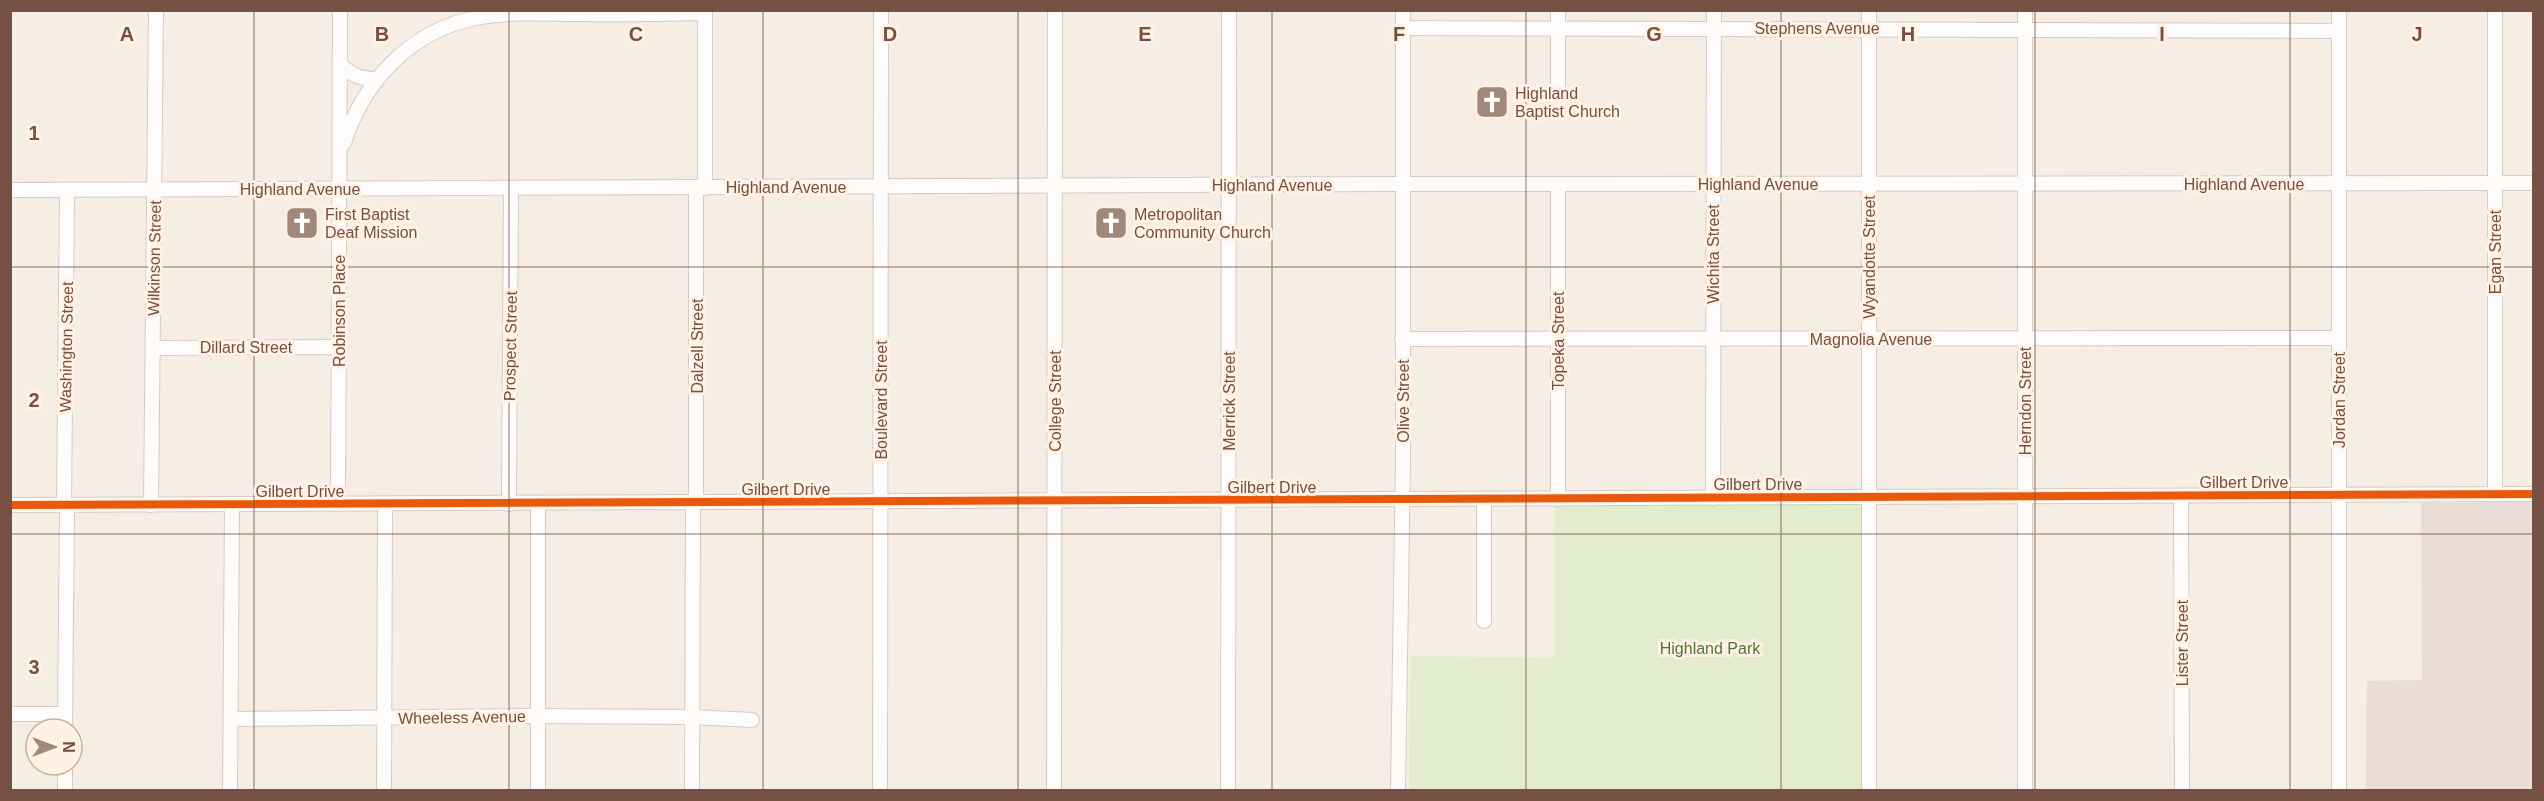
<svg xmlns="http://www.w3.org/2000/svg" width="2544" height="801" viewBox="0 0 2544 801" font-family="Arial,sans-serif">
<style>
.industrial{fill:#e9ddd5}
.green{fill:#e3eccd}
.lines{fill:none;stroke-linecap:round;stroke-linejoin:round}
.minor-casing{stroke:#d7cac2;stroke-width:16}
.minor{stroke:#fefcfb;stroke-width:14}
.cycleway-casing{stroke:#fff2e4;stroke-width:11}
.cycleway{stroke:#e8590c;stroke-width:8}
.grid{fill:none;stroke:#755043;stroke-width:1.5;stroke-opacity:0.55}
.labels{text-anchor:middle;stroke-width:6;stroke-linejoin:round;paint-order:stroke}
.street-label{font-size:16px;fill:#755043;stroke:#fff2e4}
.poi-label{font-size:16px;fill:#755043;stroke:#fff2e4;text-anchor:start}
.park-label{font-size:16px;fill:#517638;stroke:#fff2e4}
.grid-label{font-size:20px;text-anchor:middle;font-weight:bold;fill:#755043;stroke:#fff2e4;stroke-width:6;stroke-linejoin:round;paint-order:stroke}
</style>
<rect width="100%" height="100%" fill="#f6ede4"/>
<polygon class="industrial" points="2533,502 2533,790 2366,790 2367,681 2422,680 2421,503"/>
<polygon class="green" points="1866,504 1866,790 1409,790 1410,656 1554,658 1554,505"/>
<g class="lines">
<defs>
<g id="minor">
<polyline points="705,10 705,188"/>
<polyline points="1403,28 2339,31"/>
<path d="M340,64C351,75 360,79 376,79"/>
<polyline points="1558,94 1558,10"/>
<path d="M344,143C363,81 412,30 476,18C512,11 550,14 586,14C626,15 665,14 705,13"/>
<polyline points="1558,184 1558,499"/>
<polyline points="10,190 1402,184 2534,183"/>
<polyline points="1402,339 2339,338"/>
<polyline points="153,348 338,347"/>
<polyline points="2495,494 2495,10"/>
<polyline points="2181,496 2182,790"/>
<polyline points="1713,498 1714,10"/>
<polyline points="1484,499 1484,621"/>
<polyline points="696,503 696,188"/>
<polyline points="338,504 340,10"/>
<polyline points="509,504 511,188"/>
<polyline points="10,505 2534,494"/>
<polyline points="64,505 67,190"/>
<polyline points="151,505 156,10"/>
<polyline points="10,714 65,714"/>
<polyline points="231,719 538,716 692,717 752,720"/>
<polyline points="65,729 67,505"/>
<polyline points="65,790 65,765"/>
<polyline points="230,790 232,505"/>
<polyline points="384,790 385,504"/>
<polyline points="538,790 538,504"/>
<polyline points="692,790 693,503"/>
<polyline points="880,790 881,10"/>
<polyline points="1054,790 1055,10"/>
<polyline points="1228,790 1229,10"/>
<polyline points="1398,790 1403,460 1403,10"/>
<polyline points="1869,790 1869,10"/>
<polyline points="2025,790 2025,10"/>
<polyline points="2339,790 2339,10"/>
</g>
</defs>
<use href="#minor" class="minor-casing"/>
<use href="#minor" class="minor"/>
<defs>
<polyline id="cycleway" points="10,505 2534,494"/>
</defs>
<use href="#cycleway" class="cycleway-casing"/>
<use href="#cycleway" class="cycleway"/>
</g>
<path class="grid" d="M254,10V790M509,10V790M763,10V790M1018,10V790M1272,10V790M1526,10V790M1781,10V790M2035,10V790M2290,10V790M10,267H2534M10,534H2534"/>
<defs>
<symbol id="church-square" viewBox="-11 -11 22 22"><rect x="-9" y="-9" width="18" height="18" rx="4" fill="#a2877b" stroke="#fff2e4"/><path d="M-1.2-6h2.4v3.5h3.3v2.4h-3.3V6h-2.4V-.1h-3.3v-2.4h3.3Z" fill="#fff"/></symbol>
</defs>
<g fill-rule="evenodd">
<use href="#church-square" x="1473" y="83" width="38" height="38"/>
<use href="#church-square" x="283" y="204" width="38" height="38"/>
<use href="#church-square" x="1092" y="204" width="38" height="38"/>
</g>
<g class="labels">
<g class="street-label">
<text x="1817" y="34">Stephens Avenue</text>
<text x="1758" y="190">Highland Avenue</text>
<text x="2244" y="190">Highland Avenue</text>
<text x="1272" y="191">Highland Avenue</text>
<text x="786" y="193">Highland Avenue</text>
<text x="300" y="195">Highland Avenue</text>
<text transform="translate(2495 252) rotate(-90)" y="6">Egan Street</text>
<text transform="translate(1713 254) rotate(-90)" y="6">Wichita Street</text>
<text transform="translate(1869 257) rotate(-90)" y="6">Wyandotte Street</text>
<text transform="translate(154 258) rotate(-89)" y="6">Wilkinson Street</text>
<text transform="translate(339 311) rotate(-90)" y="6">Robinson Place</text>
<text x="1871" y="345">Magnolia Avenue</text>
<text transform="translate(1558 341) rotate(-90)" y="6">Topeka Street</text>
<text transform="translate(510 346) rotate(-89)" y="6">Prospect Street</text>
<text transform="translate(697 346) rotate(-90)" y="6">Dalzell Street</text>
<text transform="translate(66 347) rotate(-89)" y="6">Washington Street</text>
<text x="246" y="353">Dillard Street</text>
<text transform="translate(881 400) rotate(-90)" y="6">Boulevard Street</text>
<text transform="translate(2339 400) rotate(-90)" y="6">Jordan Street</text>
<text transform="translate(1055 401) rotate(-90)" y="6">College Street</text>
<text transform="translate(1229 401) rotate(-90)" y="6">Merrick Street</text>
<text transform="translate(1403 401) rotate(-90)" y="6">Olive Street</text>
<text transform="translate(2025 401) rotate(-90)" y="6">Herndon Street</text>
<text x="2244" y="488">Gilbert Drive</text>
<text x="1758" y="490">Gilbert Drive</text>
<text x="1272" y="493">Gilbert Drive</text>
<text x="786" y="495">Gilbert Drive</text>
<text x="300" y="497">Gilbert Drive</text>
<text transform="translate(2182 643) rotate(-90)" y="6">Lister Street</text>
<text transform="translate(462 717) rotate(-1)" y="6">Wheeless Avenue</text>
</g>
<g class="poi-label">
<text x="1515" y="99">Highland<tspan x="1515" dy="18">Baptist Church</tspan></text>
<text x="325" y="220">First Baptist<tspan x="325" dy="18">Deaf Mission</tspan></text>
<text x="1134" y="220">Metropolitan<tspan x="1134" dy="18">Community Church</tspan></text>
</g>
<g class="park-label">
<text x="1710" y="654">Highland Park</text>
</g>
</g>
<g class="grid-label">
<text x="127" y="41">A</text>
<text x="382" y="41">B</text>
<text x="636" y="41">C</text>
<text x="890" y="41">D</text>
<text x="1145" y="41">E</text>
<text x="1399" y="41">F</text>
<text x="1654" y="41">G</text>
<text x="1908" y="41">H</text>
<text x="2162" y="41">I</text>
<text x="2417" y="41">J</text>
<text x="34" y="140">1</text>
<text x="34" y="407">2</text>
<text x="34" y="674">3</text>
</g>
<rect width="2544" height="801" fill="none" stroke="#755043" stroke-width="24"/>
<g transform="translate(54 747) rotate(90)"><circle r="28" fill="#fff2e4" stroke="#c8b1a4" stroke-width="1.5"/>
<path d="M0-4.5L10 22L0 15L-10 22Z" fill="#a2877b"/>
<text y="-9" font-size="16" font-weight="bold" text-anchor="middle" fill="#755043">N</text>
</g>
</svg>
